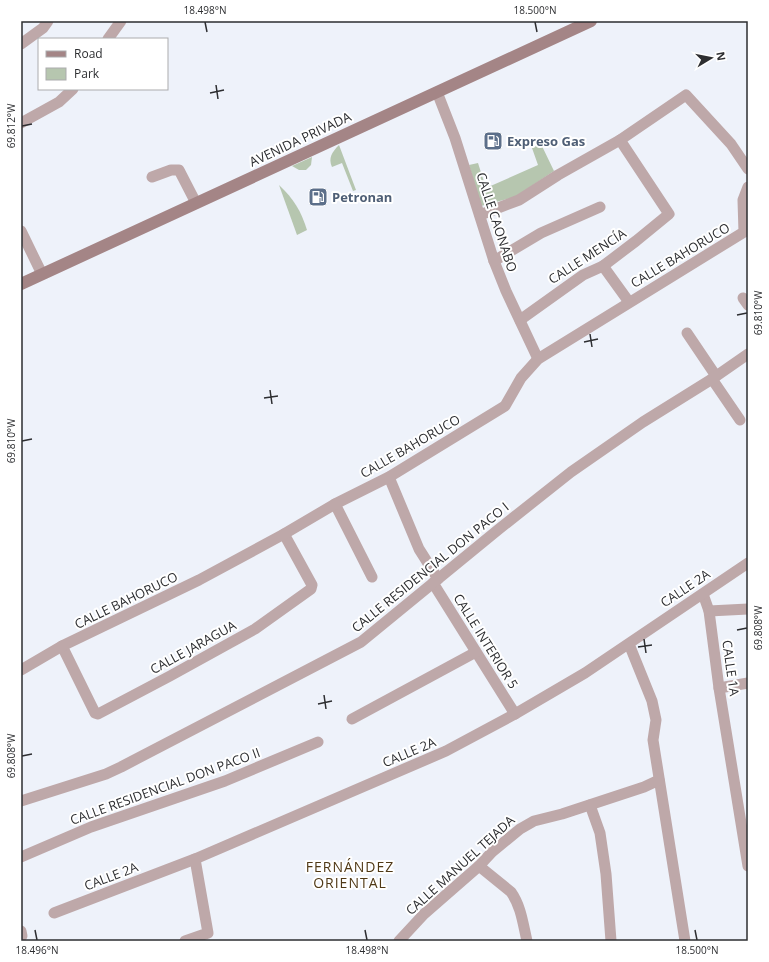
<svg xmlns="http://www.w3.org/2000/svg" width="769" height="962" viewBox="0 0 769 962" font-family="'Open Sans',sans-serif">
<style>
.green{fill:#b6c6af}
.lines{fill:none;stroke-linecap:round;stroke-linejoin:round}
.minor{stroke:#bea8a9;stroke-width:11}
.secondary{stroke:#a48586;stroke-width:12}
.ticks{fill:none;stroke:#2d2e31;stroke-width:1.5}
.labels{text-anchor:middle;stroke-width:4;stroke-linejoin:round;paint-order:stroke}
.street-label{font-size:13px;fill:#2d2e31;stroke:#fff}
.service-label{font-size:13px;font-weight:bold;fill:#4e5e75;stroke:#fff;text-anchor:start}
.neighbourhood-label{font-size:14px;letter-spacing:1px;fill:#503916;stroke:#fff}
.neatline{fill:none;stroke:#2d2e31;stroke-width:1.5}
.ticks-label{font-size:10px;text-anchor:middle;fill:#2d2e31}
</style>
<rect width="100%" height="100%" fill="#eef2fa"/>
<g class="green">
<polygon points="541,144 554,171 515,197 481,206 469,165 478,163 486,188 538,165 532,148"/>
<path d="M339,145L356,190L353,191L342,163L332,167C328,158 332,152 339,145Z"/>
<polygon points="312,157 311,165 306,170 299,170 292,166"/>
<path d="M279,185C294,199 301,211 307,230L297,235Z"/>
</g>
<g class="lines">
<g class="minor">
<polyline points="108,39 121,21"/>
<polyline points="21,44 43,28 48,21"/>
<polyline points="437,92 455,138 494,261 506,291 538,359"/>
<polyline points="21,123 59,102 73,89"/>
<polyline points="152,177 171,170 179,170 196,203"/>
<polyline points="480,215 519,200 558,175 620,140 686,95 731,144 748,169"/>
<polyline points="21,231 42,274"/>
<polyline points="494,261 541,233 600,207"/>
<polyline points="603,266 629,302"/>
<polyline points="743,298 748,305"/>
<polyline points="520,320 583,275 603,266 636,241 669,214 620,140"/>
<polyline points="687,333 716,376"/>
<polyline points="712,379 740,420"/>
<polyline points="389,477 419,549 438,579"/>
<polyline points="335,504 372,577"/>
<polyline points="433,583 515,714"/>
<polyline points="703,594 709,611 719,688 748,866"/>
<polyline points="709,611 748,609"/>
<polyline points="629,644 652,701 656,720 653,740 685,941"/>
<polyline points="62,646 95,713 98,714 170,676 255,629 311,589 312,585 284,534"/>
<polyline points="21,670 62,646 199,580 284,534 335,504 389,477 505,406 521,378 538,359 744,232 743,200 748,187"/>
<polyline points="719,688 748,683"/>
<polyline points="352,719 476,652"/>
<polyline points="21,801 106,774 121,767 361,642 499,529 571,472 643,422 712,379 748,354"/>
<polyline points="590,805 600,833 606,874 611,941"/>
<polyline points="21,857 91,827 225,781 318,742"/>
<path d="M479,866L511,892C521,906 523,924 527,941"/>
<polyline points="54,913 195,859 446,751 515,714 585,673 748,563"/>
<polyline points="21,931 22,936"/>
<polyline points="185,941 208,933 195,859"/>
<polyline points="399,941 424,914 479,866 492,852 520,829 534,821 562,814 644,787 659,780"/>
</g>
<polyline class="secondary" points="21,284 591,21"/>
</g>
<path class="ticks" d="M205,22L207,32M535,22L537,32M216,85L218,99M210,93L224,90M22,126L32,124M737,315L747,313M590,334L592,347M584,342L598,339M270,390L272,404M264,398L278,396M22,441L32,439M737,630L747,628M644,639L646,653M638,647L652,645M324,695L326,709M318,704L332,701M22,756L32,754M35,930L37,940M365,930L367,940M695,930L697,940"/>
<defs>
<symbol id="fuel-square" viewBox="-11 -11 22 22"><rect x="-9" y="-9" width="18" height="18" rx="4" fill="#5c6f8a" stroke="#fff"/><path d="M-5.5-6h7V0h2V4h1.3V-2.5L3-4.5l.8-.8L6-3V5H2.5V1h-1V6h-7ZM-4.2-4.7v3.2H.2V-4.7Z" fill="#fff"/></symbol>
</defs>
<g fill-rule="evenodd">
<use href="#fuel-square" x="482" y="130" width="22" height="22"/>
<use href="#fuel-square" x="307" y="186" width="22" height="22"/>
</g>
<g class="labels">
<g class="street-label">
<text transform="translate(300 139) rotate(-25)" y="5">AVENIDA PRIVADA</text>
<text transform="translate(497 222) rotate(72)" y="5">CALLE CAONABO</text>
<text transform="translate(680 255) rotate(-31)" y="5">CALLE BAHORUCO</text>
<text transform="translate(587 256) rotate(-33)" y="5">CALLE MENCÍA</text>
<text transform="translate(410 446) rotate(-30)" y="5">CALLE BAHORUCO</text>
<text transform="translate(430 567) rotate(-39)" y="5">CALLE RESIDENCIAL DON PACO I</text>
<text transform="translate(685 588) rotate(-34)" y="5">CALLE 2A</text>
<text transform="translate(126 600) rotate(-26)" y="5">CALLE BAHORUCO</text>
<text transform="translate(486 641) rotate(58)" y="5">CALLE INTERIOR 5</text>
<text transform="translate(193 647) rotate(-29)" y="5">CALLE JARAGUA</text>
<text transform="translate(731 668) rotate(82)" y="5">CALLE 1A</text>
<text transform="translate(409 752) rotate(-23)" y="5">CALLE 2A</text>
<text transform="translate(165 786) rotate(-20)" y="5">CALLE RESIDENCIAL DON PACO II</text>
<text transform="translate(460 865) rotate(-42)" y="5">CALLE MANUEL TEJADA</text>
<text transform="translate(111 876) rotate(-21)" y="5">CALLE 2A</text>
</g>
<g class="service-label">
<text x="507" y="146">Expreso Gas</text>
<text x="332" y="202">Petronan</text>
</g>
<g class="neighbourhood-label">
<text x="350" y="872">FERNÁNDEZ<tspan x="350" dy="16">ORIENTAL</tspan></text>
</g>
</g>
<rect width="769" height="962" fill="none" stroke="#ffffff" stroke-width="44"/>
<rect x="38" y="38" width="130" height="52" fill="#ffffff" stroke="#ababad"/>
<rect x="46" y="51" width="20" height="6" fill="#a48586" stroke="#ababad"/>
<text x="74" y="58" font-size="12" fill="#2d2e31">Road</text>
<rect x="46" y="68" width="20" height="12" fill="#b6c6af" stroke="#ababad"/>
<text x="74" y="78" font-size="12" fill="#2d2e31">Park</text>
<g transform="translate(711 58) rotate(80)" stroke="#ffffff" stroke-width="3" paint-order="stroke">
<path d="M0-3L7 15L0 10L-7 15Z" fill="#2d2e31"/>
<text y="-6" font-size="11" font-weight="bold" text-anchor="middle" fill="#2d2e31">N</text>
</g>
<rect x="22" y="22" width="725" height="918" class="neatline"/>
<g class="ticks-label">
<text x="205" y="14">18.498°N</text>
<text x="535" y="14">18.500°N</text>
<text transform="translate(11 126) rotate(-90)" y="4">69.812°W</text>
<text transform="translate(758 313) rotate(-90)" y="4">69.810°W</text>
<text transform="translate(11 441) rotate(-90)" y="4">69.810°W</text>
<text transform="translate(758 628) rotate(-90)" y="4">69.808°W</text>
<text transform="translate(11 756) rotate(-90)" y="4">69.808°W</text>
<text x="37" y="954">18.496°N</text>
<text x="367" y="954">18.498°N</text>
<text x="697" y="954">18.500°N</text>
</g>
</svg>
